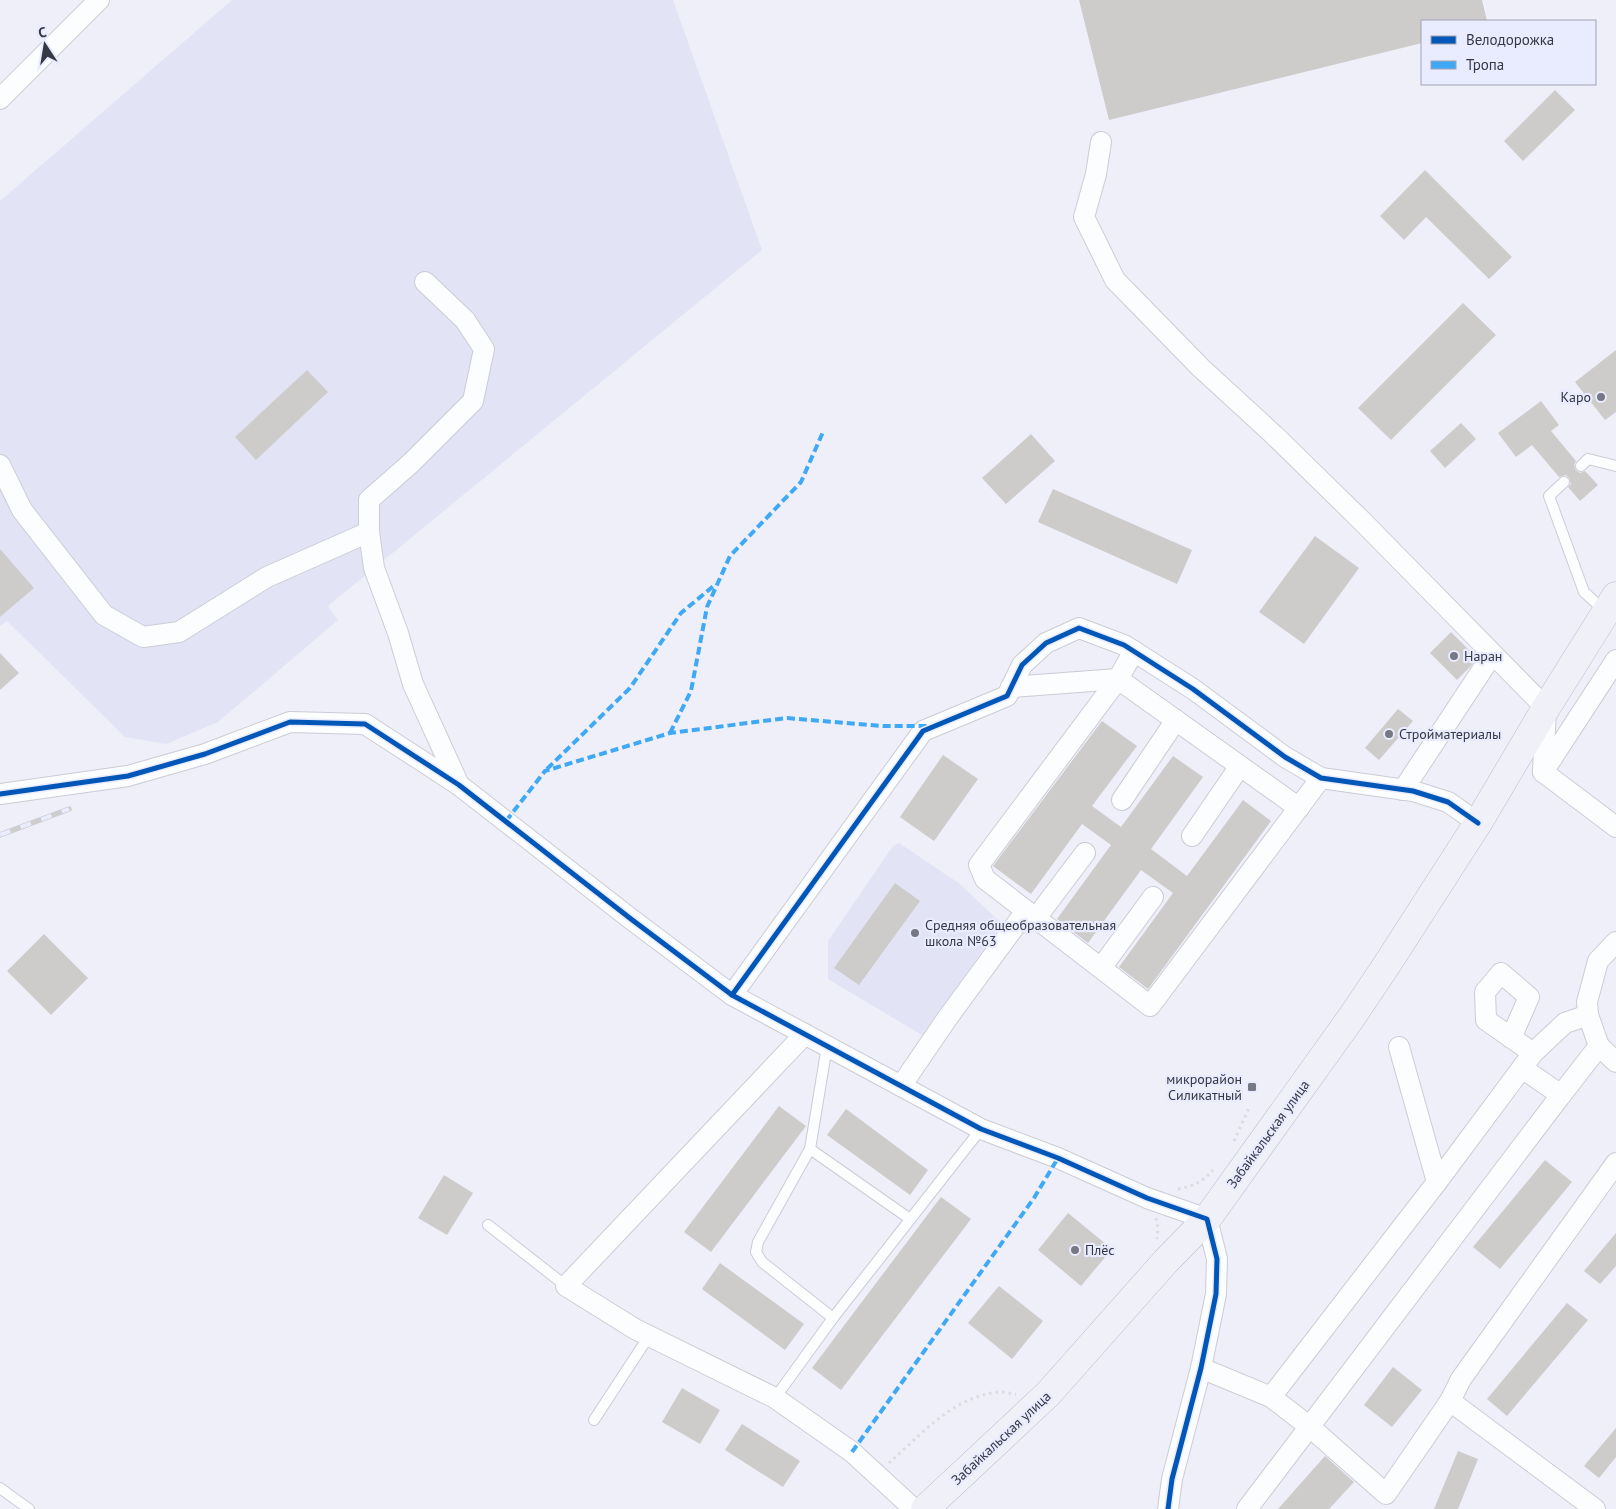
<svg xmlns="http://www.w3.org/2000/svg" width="1616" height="1509" viewBox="0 0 1616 1509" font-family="'PT Sans',sans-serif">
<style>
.built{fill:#e2e4f5}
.building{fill:#cecbcb}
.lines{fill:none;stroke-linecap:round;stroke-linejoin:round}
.service-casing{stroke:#cbccd6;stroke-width:12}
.minor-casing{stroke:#cbccd6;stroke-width:22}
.primary-casing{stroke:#bbbdcc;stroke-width:29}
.path{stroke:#dcdce0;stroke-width:3;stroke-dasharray:2.5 4;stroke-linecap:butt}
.service{stroke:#fcfdfe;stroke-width:10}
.minor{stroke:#fcfdfe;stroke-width:20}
.primary{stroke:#f0f1f8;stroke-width:28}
.rail-casing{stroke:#cdcdd0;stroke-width:5.5}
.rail{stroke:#e9ebfe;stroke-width:4;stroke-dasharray:11;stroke-linecap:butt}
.quiet{stroke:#3fa9f5;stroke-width:4;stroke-dasharray:8 4;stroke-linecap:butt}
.cycleway-casing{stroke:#e9ebfe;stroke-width:8}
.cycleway{stroke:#0057b8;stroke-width:5}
.poi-dot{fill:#767883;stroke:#e9ebfe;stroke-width:2}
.labels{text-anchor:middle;stroke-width:4.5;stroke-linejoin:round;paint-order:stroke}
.poi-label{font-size:14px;fill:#363844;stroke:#e9ebfe;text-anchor:start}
.street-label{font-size:14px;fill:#363844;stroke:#e9ebfe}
</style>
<rect width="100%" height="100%" fill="#eeeff9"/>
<g class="built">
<polygon points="232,0 673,0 762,250 328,606 338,620 218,722 166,744 125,737 7,621 0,626 0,201"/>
<polygon points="899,843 960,884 1002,924 922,1035 828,979 828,941 893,846"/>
</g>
<g class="building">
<polygon points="1079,0 1482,0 1487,21 1422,21 1422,43 1109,120"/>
<polygon points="1555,90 1575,110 1523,161 1504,141"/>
<polygon points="1425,170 1512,257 1489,279 1426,217 1404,240 1380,216"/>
<polygon points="1463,303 1496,335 1391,440 1358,408"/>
<polygon points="1616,350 1616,412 1605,420 1575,382"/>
<polygon points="307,370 328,392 256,460 235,437"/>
<polygon points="1541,401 1559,425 1551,431 1576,461 1574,465 1576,470 1580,473 1585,471 1598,485 1580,501 1568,487 1571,484 1569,478 1566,475 1559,477 1532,445 1516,457 1498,433"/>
<polygon points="1461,423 1476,439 1445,468 1430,451"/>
<polygon points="1031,434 1055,461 1006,504 982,478"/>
<polygon points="1053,489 1192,550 1177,584 1038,522"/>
<polygon points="1315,536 1359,568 1304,644 1259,612"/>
<polygon points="0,549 34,588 0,617"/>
<polygon points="1451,632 1476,657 1471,666 1457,680 1430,653"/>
<polygon points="0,653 19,673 0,690"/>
<polygon points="1398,709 1413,721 1379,760 1365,748"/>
<polygon points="1102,721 1137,746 1092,806 1121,827 1173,756 1203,777 1151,849 1187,876 1243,800 1271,821 1148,989 1119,967 1173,893 1141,870 1088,943 1057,919 1111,845 1082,824 1031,894 993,866"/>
<polygon points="943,755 978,779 934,841 900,817"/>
<polygon points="895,883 920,901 859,985 834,968"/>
<polygon points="44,934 88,978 51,1015 7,971"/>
<polygon points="779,1106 806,1126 711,1252 684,1232"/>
<polygon points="846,1109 928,1170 910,1195 827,1135"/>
<polygon points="1545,1160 1572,1182 1500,1269 1473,1247"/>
<polygon points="444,1175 473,1193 447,1235 418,1218"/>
<polygon points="941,1197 971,1219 841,1390 812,1368"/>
<polygon points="1068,1213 1112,1249 1081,1286 1038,1250"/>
<polygon points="1616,1233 1616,1266 1600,1284 1584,1271"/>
<polygon points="720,1263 804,1324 785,1350 702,1289"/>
<polygon points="999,1286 1043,1321 1012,1359 968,1323"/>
<polygon points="1567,1303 1588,1320 1507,1416 1487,1399"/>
<polygon points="1393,1367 1422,1390 1392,1427 1364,1405"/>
<polygon points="682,1388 720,1410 700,1444 662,1422"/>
<polygon points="742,1424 800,1461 783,1487 725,1450"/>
<polygon points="1616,1428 1616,1457 1599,1478 1584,1466"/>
<polygon points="1458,1451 1478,1459 1458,1509 1434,1509"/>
<polygon points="1325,1456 1354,1482 1329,1509 1278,1509"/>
</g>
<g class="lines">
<defs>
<g id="service">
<polyline points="1581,466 1588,459 1616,466"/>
<polyline points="1564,482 1549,496 1584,592 1605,611"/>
<polyline points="810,1149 910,1219"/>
<polyline points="488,1225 566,1286"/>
<polyline points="833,1318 981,1129"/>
<polyline points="775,1398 833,1318 762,1262 756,1252 758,1242 810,1149 827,1046"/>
<polyline points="594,1420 649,1336"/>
<polyline points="0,1488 29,1509"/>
</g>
<g id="minor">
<polyline points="0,99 99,0"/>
<polyline points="1101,142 1096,174 1084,217 1115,280 1201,368 1274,435 1362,521 1546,708 1543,772 1616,827"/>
<polyline points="0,465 22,510 104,615 143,637 179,632 267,577 369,532 374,568 398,633 413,684 459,785"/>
<polyline points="369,532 369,500 411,463 473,401 484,349 465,320 425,282"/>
<polyline points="1134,651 1118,679 979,865 985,879 1150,1006 1321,778"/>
<polyline points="1011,687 1118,679 1299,808"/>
<polyline points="1543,772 1616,660"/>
<polyline points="1403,790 1492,655"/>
<polyline points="0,794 128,776 205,754 290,722 365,724 459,785 631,919 732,995 981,1129 1058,1158 1147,1198 1207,1219 1217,1259 1216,1294 1201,1368 1172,1479 1168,1509"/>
<polyline points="1122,800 1176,720"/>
<polyline points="1192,836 1240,766"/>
<polyline points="1036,918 1085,853"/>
<polyline points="1101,968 1153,897"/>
<polyline points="732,995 923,731 1007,696 1022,665 1046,643 1079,628 1124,645 1193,689 1285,757 1321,778 1413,791 1448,802 1478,823"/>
<polyline points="1588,1015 1587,1002 1598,961 1616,942"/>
<polyline points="805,1034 566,1286 635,1329 775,1398 852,1452 914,1509"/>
<polyline points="1399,1047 1437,1182"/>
<polyline points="1533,1053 1565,1023 1588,1015 1599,1046"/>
<polyline points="1522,1068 1561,1095 1599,1046 1616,1062"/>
<polyline points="901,1086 946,1020 1026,911"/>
<polyline points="1201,1368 1271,1397 1310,1427 1386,1494 1450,1401 1461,1379 1616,1163"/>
<polyline points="1271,1397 1437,1182 1533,1053 1486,1020 1485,992 1501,973 1529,997 1511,1038"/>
<polyline points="1450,1401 1595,1509"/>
<polyline points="1247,1509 1561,1095"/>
</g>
<polyline id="primary" points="925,1509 1048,1394 1166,1261 1207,1219 1351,1018 1386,966 1478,823 1546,708 1616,596"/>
</defs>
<use href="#service" class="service-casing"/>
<use href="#minor" class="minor-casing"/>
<use href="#primary" class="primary-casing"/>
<g class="path">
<polyline points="1234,1141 1249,1108"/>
<path d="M1178,1189C1193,1186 1203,1182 1213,1170"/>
<polyline points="1156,1218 1158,1229 1157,1239"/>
<path d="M889,1463C922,1434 954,1395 1001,1392C1006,1392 1011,1394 1016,1394"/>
</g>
<use href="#service" class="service"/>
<use href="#minor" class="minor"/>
<use href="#primary" class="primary"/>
<defs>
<polyline id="rail" points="0,835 69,809"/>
</defs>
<use href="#rail" class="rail-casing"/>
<use href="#rail" class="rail"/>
<g class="quiet">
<polyline points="670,733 691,691 707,607 730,556 801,482 823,432"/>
<polyline points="547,769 630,688 681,613 716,584"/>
<polyline points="506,821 545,771 670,733 787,718 883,726 929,726"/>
<polyline points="852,1452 1034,1198 1058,1158"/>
</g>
<defs>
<g id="cycleway">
<polyline points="0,794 128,776 205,754 290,722 365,724 459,785 631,919 732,995 981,1129 1058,1158 1147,1198 1207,1219 1217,1259 1216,1294 1201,1368 1172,1479 1168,1509"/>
<polyline points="732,995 923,731 1007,696 1022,665 1046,643 1079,628 1124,645 1193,689 1285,757 1321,778 1413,791 1448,802 1478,823"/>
</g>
</defs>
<use href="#cycleway" class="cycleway-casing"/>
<use href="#cycleway" class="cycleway"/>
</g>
<g class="poi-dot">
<circle cx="1601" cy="397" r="5"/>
<circle cx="1454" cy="656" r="5"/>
<circle cx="1389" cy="734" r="5"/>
<circle cx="915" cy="933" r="5"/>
<rect x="1247" y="1082" width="10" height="10" rx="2.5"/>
<circle cx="1075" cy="1250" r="5"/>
</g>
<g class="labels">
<g class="poi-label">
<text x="1591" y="402" text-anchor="end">Каро</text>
<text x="1464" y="661">Наран</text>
<text x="1399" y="739">Стройматериалы</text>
<text x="925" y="930">Средняя общеобразовательная<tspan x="925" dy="16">школа №63</tspan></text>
<text x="1242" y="1084" text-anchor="end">микрорайон<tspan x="1242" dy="16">Силикатный</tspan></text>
<text x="1085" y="1255">Плёс</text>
</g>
<g class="street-label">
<text transform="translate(1268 1134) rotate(-54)" y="5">Забайкальская улица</text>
<text transform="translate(1001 1438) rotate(-43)" y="5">Забайкальская улица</text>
</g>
</g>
<rect x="1421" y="20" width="175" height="65" fill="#e9ebfe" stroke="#a1a3b4"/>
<rect x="1431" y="36" width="25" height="8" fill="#0057b8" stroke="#a1a3b4"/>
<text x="1466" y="45" font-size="15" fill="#363844">Велодорожка</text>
<rect x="1431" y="61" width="25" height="8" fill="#3fa9f5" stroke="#a1a3b4"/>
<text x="1466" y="70" font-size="15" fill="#363844">Тропа</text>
<g transform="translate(45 45) rotate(348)" stroke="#e9ebfe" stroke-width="4" paint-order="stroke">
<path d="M0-4L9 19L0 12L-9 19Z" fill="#363844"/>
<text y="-8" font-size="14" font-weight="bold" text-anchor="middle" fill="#363844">С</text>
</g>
</svg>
